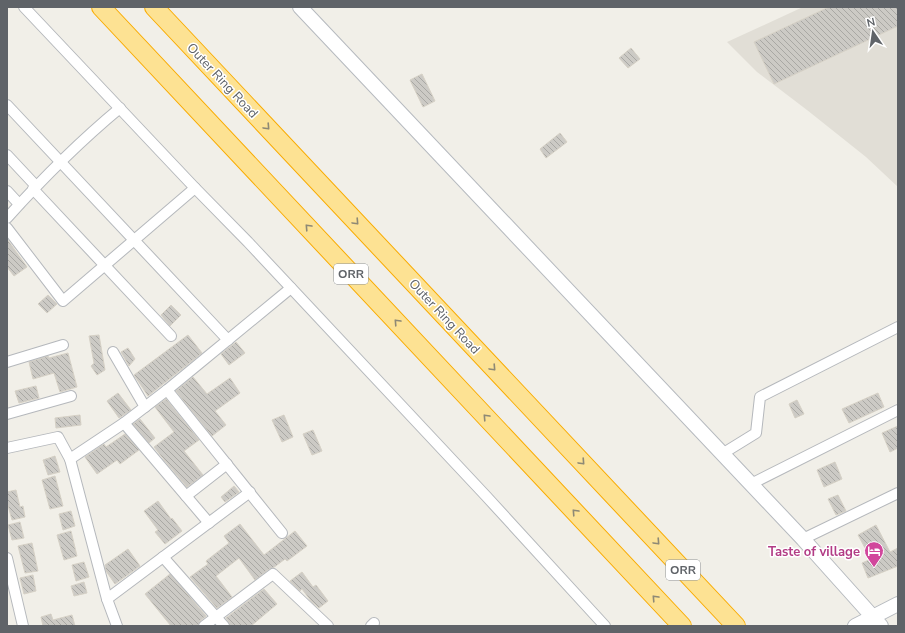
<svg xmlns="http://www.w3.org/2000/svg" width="905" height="633" viewBox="0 0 905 633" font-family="'Nunito Sans',sans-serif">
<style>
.education{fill:#e1ded6}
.building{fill:url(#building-back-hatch);stroke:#d6d1c6}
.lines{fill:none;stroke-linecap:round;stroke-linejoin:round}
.street-casing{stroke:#b5b8bc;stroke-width:12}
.secondary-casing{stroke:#b6babf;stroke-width:16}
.highway-casing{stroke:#f9ab00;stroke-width:20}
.street{stroke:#fff;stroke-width:10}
.secondary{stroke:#fff;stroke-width:14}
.highway{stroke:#fde293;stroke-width:18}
.oneway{stroke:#8e8975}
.labels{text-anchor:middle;stroke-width:3;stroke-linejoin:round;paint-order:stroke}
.shield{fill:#fff;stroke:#8f9295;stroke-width:1}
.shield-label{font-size:12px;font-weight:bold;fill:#5f6368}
.street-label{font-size:13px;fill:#5f6368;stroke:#fff}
.hotel-label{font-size:13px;font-weight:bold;fill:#b23c85;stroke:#fff;text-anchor:end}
</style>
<defs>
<pattern id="building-back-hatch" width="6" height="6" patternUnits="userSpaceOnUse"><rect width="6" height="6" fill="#cccac5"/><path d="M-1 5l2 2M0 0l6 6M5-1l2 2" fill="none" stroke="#a9a8a4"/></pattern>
</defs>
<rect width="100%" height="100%" fill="#f1efe8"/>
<polygon class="education" points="803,7 898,7 898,187 866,157 807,110 757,72 727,42"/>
<g class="building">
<polygon points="829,7 898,7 898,26 774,84 754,42"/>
<polygon points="631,48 640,59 628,68 619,58"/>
<polygon points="422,74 435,101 423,107 410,80"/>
<polygon points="560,133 567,142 546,158 540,149"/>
<polygon points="7,239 27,267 14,276 7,267"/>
<polygon points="48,295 57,304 47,313 38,304"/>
<polygon points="171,305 181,315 170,326 161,315"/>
<polygon points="99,335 105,370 97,375 91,366 94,363 89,336"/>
<polygon points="188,335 202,353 148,396 134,375"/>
<polygon points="236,342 245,353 229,365 221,354"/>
<polygon points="128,348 135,359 129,366 121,352"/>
<polygon points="68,353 77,387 60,392 54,373 33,379 29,362 48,356 49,358"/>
<polygon points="193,377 207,394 230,378 240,393 215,411 226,425 212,436 176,391"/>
<polygon points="36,386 39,398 19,403 15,391"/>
<polygon points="118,393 131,410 119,418 107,401"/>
<polygon points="878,393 884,407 849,423 842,409"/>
<polygon points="166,399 199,440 184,451 203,475 187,487 165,461 154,447 174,432 155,407"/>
<polygon points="797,400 804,414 795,418 789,404"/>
<polygon points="80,415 81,425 56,428 55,418"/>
<polygon points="284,415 293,437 282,442 272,420"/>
<polygon points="140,419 155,438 149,443 133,424"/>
<polygon points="898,426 898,448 890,452 882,433"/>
<polygon points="313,430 322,451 312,455 303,434"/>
<polygon points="125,434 139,450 120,464 117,460 97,474 85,457 104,444 106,447"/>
<polygon points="55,456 60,472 48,475 43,460"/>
<polygon points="835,462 842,479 824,487 817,470"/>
<polygon points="55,476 63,506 50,509 42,480"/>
<polygon points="234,486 239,492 225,502 221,497"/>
<polygon points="16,490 20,507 23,506 25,517 12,520 7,502 7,492"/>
<polygon points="838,495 846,511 836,515 828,499"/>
<polygon points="158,501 171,519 172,518 182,531 165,544 155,532 158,530 144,511"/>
<polygon points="71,511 75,526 63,530 59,514"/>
<polygon points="20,522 24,538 12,540 8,525"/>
<polygon points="240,524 264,555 295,531 307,546 287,561 285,559 273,568 269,569 255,580 239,558 216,576 232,597 217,608 190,577 208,564 206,561 229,543 224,536"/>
<polygon points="876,525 890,552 898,548 898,566 868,578 862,563 871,559 858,535"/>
<polygon points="71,531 77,556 64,560 57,535"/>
<polygon points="32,543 38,571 25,573 18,546"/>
<polygon points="128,549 140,566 115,584 106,571 105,565"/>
<polygon points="84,562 89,577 76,581 72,565"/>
<polygon points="302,572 313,587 316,585 328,601 319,608 311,601 302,589 300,591 290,581"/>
<polygon points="170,574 206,616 200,621 198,626 171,626 145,594"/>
<polygon points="33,575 36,591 24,594 20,578"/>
<polygon points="84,582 87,593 74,596 71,586"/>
<polygon points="264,589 277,604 251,626 230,626 229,622 226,618"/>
<polygon points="51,614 53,620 72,615 75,626 43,626 41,617"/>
</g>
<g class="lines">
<defs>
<g id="street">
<polyline points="24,7 195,188 248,242 486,496 605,626"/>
<polyline points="7,105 228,340"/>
<polyline points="7,155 36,186"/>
<polyline points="33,189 171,336"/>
<polyline points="7,191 19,204"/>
<path d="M7,218C43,178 79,142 120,108"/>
<polyline points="7,228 63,301 195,188"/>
<polyline points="113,352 145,407"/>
<polyline points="7,362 63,345"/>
<polyline points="167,390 282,533"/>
<polyline points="7,414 71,396"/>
<polyline points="124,423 209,523"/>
<polyline points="7,448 58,437 70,459 124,423 167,390 291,288"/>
<polyline points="722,454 756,433 760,397 898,327"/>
<polyline points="70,459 107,599 117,626"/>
<polyline points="751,484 898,410"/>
<polyline points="186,496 227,464"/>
<polyline points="803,539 898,493"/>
<polyline points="163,557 224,626"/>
<polyline points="7,558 23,626"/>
<polyline points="107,599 250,492"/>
<polyline points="204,626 273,574 328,626"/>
<polyline points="371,626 374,623"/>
</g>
<g id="secondary">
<polyline points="300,7 803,539 881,626"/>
<polyline points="855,626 898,604"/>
</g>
<g id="highway">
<polyline points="101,7 682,626"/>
<polyline points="154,7 736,626"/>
</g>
</defs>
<use href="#street" class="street-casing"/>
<use href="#secondary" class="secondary-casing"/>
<use href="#highway" class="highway-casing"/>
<use href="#street" class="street"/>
<use href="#secondary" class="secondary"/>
<use href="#highway" class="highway"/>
</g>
<defs><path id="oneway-chevron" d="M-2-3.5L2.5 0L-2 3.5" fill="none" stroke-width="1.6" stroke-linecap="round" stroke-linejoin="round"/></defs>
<g class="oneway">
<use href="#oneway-chevron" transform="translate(267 127) rotate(47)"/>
<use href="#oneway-chevron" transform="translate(356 222) rotate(47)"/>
<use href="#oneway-chevron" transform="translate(308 227) rotate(-133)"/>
<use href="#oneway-chevron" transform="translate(397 322) rotate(-133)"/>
<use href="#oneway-chevron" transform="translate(493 368) rotate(47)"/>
<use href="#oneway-chevron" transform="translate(486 417) rotate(-133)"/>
<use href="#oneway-chevron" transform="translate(582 462) rotate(47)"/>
<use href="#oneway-chevron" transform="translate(575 512) rotate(-133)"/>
<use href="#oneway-chevron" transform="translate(657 542) rotate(47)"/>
<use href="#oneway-chevron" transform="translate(655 598) rotate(-133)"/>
</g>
<defs>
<symbol id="hotel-pin" viewBox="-11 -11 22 30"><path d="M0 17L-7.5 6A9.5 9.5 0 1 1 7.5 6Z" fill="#d1479c" stroke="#fff"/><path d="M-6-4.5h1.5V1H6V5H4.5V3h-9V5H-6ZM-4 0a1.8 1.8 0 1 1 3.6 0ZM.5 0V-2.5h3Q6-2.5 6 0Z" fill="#fff"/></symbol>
</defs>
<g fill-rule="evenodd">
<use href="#hotel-pin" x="863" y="540" width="22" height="30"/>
</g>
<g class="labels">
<g class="shield">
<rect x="334" y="264" width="34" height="20" rx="3"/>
<rect x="666" y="560" width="34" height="20" rx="3"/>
</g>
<g class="shield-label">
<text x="351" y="278">ORR</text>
<text x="683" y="574">ORR</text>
</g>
<g class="street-label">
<text transform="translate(223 80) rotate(47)" y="5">Outer Ring Road</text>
<text transform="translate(445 316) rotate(47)" y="5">Outer Ring Road</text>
</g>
<g class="hotel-label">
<text x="860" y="556">Taste of village</text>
</g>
</g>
<rect width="905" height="633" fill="none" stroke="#5f6368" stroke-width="16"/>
<g transform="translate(873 32) rotate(347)" stroke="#ffffff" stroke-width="3" paint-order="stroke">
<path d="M0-3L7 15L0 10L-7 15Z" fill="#5f6368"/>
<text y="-6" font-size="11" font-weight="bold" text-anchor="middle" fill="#5f6368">N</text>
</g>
</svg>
